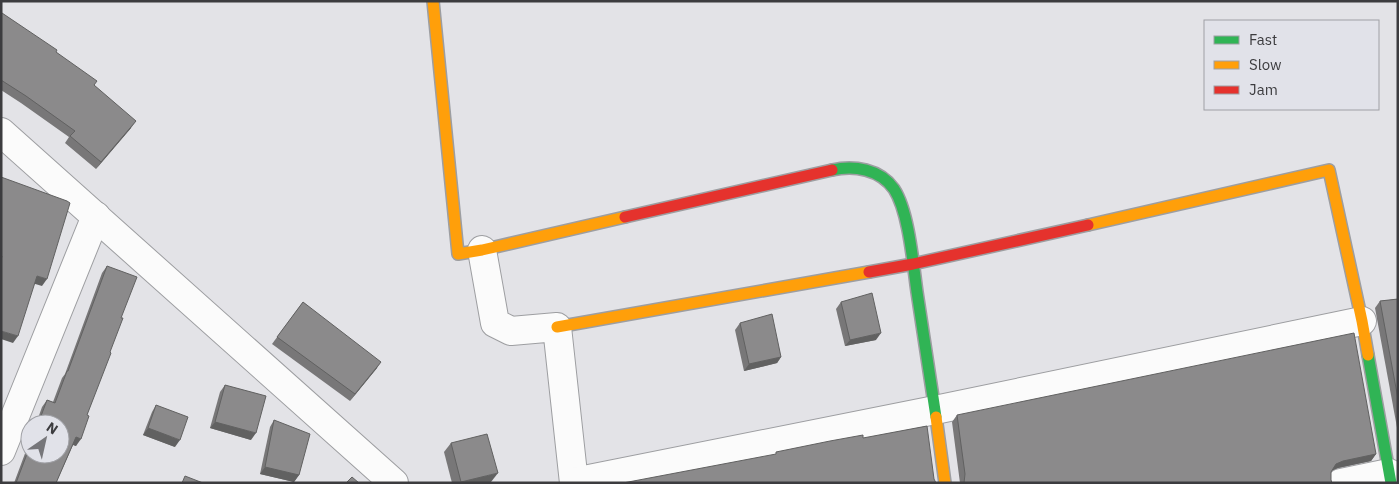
<svg xmlns="http://www.w3.org/2000/svg" width="1399" height="484" viewBox="0 0 1399 484" font-family="'IBM Plex Sans',sans-serif">
<style>
.lines{fill:none;stroke-linecap:round;stroke-linejoin:round}
.street-casing{stroke:#9d9ea1;stroke-width:30}
.fast-casing{stroke:#9d9ea1;stroke-width:14}
.slow-casing{stroke:#9d9ea1;stroke-width:14}
.jam-casing{stroke:#9d9ea1;stroke-width:14}
.street{stroke:#fbfbfb;stroke-width:28}
.fast{stroke:#30b455;stroke-width:11}
.slow{stroke:#ff9f0a;stroke-width:11}
.jam{stroke:#e5322d;stroke-width:11}
.wall{fill:#787778}
.shaded-wall{fill:#616161}
.building{fill:#8b8a8b;stroke:#616161}
</style>
<rect width="100%" height="100%" fill="#e3e3e7"/>
<g class="lines">
<defs>
<g id="street">
<polyline points="1,132 394,483"/>
<polyline points="482,250 495,323 511,331 557,327 574,483"/>
<polyline points="1,451 96,216"/>
<polyline points="574,482 935,410 1362,321"/>
<polyline points="1341,483 1389,473"/>
</g>
<g id="fast">
<path d="M832,170C854,165 880,169 894,189C909,212 913,264 917,292C923,334 930,375 936,417"/>
<polyline points="1368,355 1391,483"/>
</g>
<g id="slow">
<polyline points="433,1 458,254 482,250 625,217"/>
<polyline points="1088,225 1329,170 1362,321 1368,355"/>
<polyline points="557,327 869,272"/>
<polyline points="936,417 945,483"/>
</g>
<g id="jam">
<polyline points="625,217 832,170"/>
<polyline points="869,272 913,264 1088,225"/>
</g>
</defs>
<use href="#street" class="street-casing"/>
<use href="#fast" class="fast-casing"/>
<use href="#slow" class="slow-casing"/>
<use href="#jam" class="jam-casing"/>
<use href="#street" class="street"/>
<use href="#fast" class="fast"/>
<use href="#slow" class="slow"/>
<use href="#jam" class="jam"/>
</g>
<g class="wall">
<polygon points="1,14 56,52 94,85 131,128 96,169 65,143 69,137 21,103 1,90"/>
<polygon points="107,266 121,318 76,446 73,445 56,483 14,483 30,440 30,454 60,424 36,424 42,407 47,400 53,402 62,378 65,374 102,273"/>
<polygon points="1398,299 1398,433 1375,308 1380,301"/>
<polygon points="303,302 377,368 350,401 272,344"/>
<polygon points="841,302 876,340 845,346 836,309"/>
<polygon points="740,323 781,357 777,363 744,371 735,330"/>
<polygon points="225,385 251,440 210,428 220,392"/>
<polygon points="156,405 175,447 143,435 152,412"/>
<polygon points="957,415 1376,454 1371,461 1338,468 1331,471 1331,480 1332,483 960,483 952,422"/>
<polygon points="274,420 299,475 294,482 260,474 270,427"/>
<polygon points="451,443 491,482 452,483 444,452"/>
</g>
<g class="shaded-wall">
<polygon points="136,121 131,128 96,169 101,162"/>
<polygon points="37,276 47,279 42,286 32,283"/>
<polygon points="1,331 18,336 13,343 1,339"/>
<polygon points="881,333 876,340 845,346 850,340"/>
<polygon points="781,357 777,363 744,371 749,364"/>
<polygon points="381,362 377,368 350,401 355,394"/>
<polygon points="215,422 256,433 251,440 210,428"/>
<polygon points="148,428 180,440 175,447 143,435"/>
<polygon points="76,437 81,439 76,446 71,444"/>
<polygon points="1376,454 1371,461 1338,468 1331,471 1336,464 1343,461"/>
<polygon points="265,467 299,475 294,482 260,474"/>
<polygon points="498,473 491,482 461,483 461,482"/>
</g>
<g class="building">
<polygon points="2,13 57,50 56,52 97,81 94,85 136,121 101,162 70,136 75,131 26,96 1,80 1,14"/>
<polygon points="1,177 67,201 70,203 47,279 37,276 18,336 1,331 1,260 2,256 1,256"/>
<polygon points="107,266 137,277 121,318 123,318 110,352 111,353 87,415 89,416 81,439 76,437 56,483 16,483 30,446 30,454 60,454 60,424 38,424 47,400 55,403 67,371 68,371"/>
<polygon points="872,293 881,333 850,340 841,302"/>
<polygon points="1398,299 1398,399 1380,301"/>
<polygon points="303,302 381,362 355,394 277,337"/>
<polygon points="772,314 781,357 749,364 740,323"/>
<polygon points="1354,333 1376,454 1343,461 1336,464 1331,472 1331,480 1332,483 964,483 965,474 957,415"/>
<polygon points="225,385 266,396 256,433 215,422"/>
<polygon points="156,405 188,417 180,440 148,428"/>
<polygon points="274,420 310,434 299,475 265,467"/>
<polygon points="927,426 934,479 936,483 623,483 776,454 776,452 830,441 863,435 863,438"/>
<polygon points="487,434 498,473 461,482 451,443"/>
<polygon points="185,476 203,483 182,483"/>
<polygon points="352,477 359,483 346,483"/>
</g>
<rect width="1399" height="484" fill="none" stroke="#3c3c3f" stroke-width="5"/>
<rect x="1204" y="20" width="175" height="90" fill="#e1e2e9" stroke="#9fa0a5"/>
<rect x="1214" y="36" width="25" height="8" fill="#30b455" stroke="#9fa0a5"/>
<text x="1249" y="45" font-size="15" fill="#3c3c3f">Fast</text>
<rect x="1214" y="61" width="25" height="8" fill="#ff9f0a" stroke="#9fa0a5"/>
<text x="1249" y="70" font-size="15" fill="#3c3c3f">Slow</text>
<rect x="1214" y="86" width="25" height="8" fill="#e5322d" stroke="#9fa0a5"/>
<text x="1249" y="95" font-size="15" fill="#3c3c3f">Jam</text>
<g transform="translate(45 439) rotate(34)"><circle r="24" fill="#e1e2e9" stroke="#9fa0a5"/>
<path d="M0-4L9 19L0 12L-9 19Z" fill="#76767a"/>
<text y="-8" font-size="14" font-weight="bold" text-anchor="middle" fill="#3c3c3f">N</text>
</g>
</svg>
